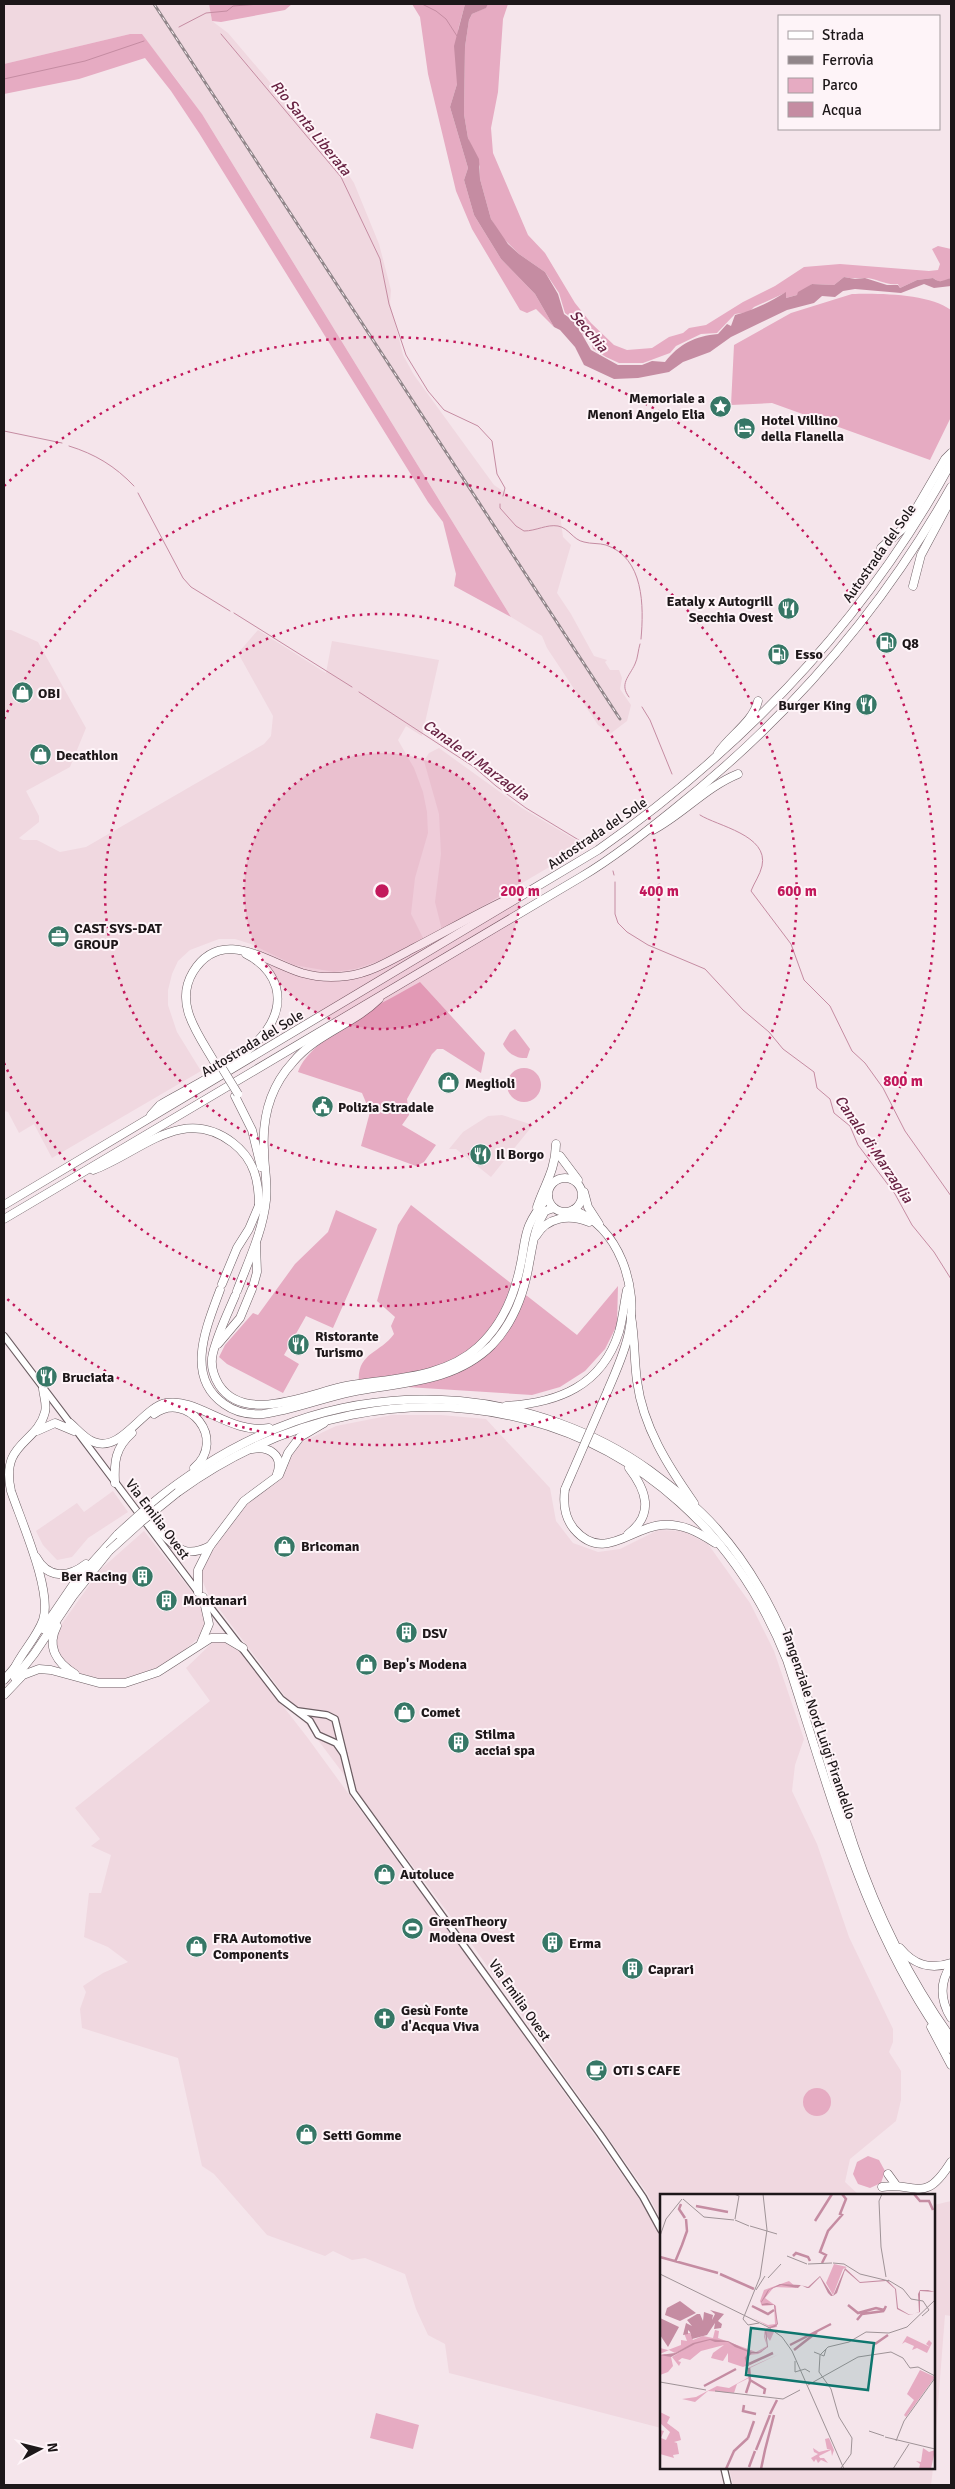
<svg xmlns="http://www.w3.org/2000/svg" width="955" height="2489" viewBox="0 0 955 2489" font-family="Signika,sans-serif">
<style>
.built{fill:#f0d8e0}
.green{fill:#e6abc2}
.water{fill:#c58ca2}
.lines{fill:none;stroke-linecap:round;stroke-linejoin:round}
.stream{stroke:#c58ca2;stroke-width:1}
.secondary-casing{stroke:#6b5d62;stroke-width:8}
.primary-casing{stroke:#6b5d62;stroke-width:8}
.highway-casing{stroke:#6b5d62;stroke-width:9}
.secondary{stroke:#fff;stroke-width:5.5}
.primary{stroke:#fff;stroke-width:6}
.highway{stroke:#fff;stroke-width:8}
.rail-casing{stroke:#91868a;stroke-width:3}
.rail{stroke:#fef4f8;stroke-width:1;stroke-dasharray:4;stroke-linecap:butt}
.highway-bridge-casing{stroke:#6b5d62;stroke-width:9;stroke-linecap:butt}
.highway-bridge{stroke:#fff;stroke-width:8}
.ring{fill:none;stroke:#c2185b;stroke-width:2.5;stroke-dasharray:2.5 5}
.labels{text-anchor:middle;stroke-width:4;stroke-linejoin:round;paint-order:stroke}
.poi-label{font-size:14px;font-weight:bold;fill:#1d1719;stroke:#fef4f8;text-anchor:start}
.street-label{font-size:14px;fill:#1d1719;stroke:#fef4f8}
.water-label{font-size:15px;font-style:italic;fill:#682343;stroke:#fef4f8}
.inset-river{fill:none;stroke:#c58ca2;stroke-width:2.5}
.inset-road{fill:none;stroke:#9f9397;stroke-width:1}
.view{fill:#0f766e;fill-opacity:0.15;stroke:#0f766e;stroke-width:2.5}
.inset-edge{fill:none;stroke:#1d1719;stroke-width:2.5}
.centre{fill:#c2185b;stroke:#fef4f8;stroke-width:2.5}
.ring-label{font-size:15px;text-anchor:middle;font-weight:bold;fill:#c2185b;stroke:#fef4f8;stroke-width:4;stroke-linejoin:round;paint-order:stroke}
</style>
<rect width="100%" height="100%" fill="#f5e5eb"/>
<g class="built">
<polygon points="4,4 209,4 212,21 228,33 348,174 354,183 379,244 391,290 390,303 403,355 414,375 494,485 515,499 560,514 563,537 571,545 557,593 571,614 594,656 607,660 605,662 610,670 619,670 622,678 620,689 631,705 627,721 610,734 598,725 547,648 542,636 511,617 202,114 171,72 130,34 4,64"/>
<polygon points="4,630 11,630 38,642 86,728 70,767 26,791 39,816 39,822 19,838 23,840 37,840 60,852 86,847 264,744 271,736 273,716 238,653 258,630 326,673 332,641 439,660 422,736 406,726 398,740 414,768 423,792 427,812 428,833 415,878 411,914 424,940 379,961 355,969 334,972 294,965 251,944 235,939 219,939 190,950 178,961 172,974 168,990 168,1005 177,1032 201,1071 52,1158 34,1124 19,1133 8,1112 4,1111"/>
<polygon points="439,748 522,808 581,843 580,849 442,930 435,902 441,854 439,814 424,761 429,753"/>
<polygon points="502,1115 533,1125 491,1177 456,1149 449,1149 463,1132 488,1116"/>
<polygon points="392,1415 441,1415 486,1419 550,1488 556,1521 573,1543 598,1552 620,1549 658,1530 683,1531 708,1544 750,1603 774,1651 804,1739 795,1765 792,1791 817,1844 849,1937 893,2029 893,2042 889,2052 901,2071 901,2100 896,2121 850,2159 845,2182 859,2195 661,2195 661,2220 647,2193 473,1946 208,1594 201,1577 203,1563 247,1501 280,1478 292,1453 300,1443 336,1426"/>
<polygon points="113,1491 128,1512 88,1538 72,1557 57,1560 43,1545 36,1531 77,1503 84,1512"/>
<polygon points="144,1531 204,1607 208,1616 203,1634 174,1659 158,1668 137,1676 117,1680 96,1679 76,1672 58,1655 55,1642 61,1625 100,1570"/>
<polygon points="221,1640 238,1648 307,1737 491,1989 645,2207 661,2239 661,2428 449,2373 445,2344 428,2335 416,2309 405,2274 365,2258 352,2260 333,2251 325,2256 267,2235 214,2174 202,2166 178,2058 82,2028 80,2009 86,1992 83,1986 103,1973 128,1962 108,1947 84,1937 89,1893 101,1893 111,1855 91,1846 100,1839 75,1808 210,1701 186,1668 214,1641"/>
<polygon points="951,2201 951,2316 945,2315 934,2455 934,2205"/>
<polygon points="729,2468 933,2468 931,2485 733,2485"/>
</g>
<g class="green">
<polygon points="209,4 292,4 285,10 221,22 212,21"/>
<polygon points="412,4 465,4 458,30 457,84 450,107 468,168 464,180 474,215 501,259 535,294 554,327 536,309 527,313 520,310 472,229 456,191 428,74 420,17"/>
<path d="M488,4H508L503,19L498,92L491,128L493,153L528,235L545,253L575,303L591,323L614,345L627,350L652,348L669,337L683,333L689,328L706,325L743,302L775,286L804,267L840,264L929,271L938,270L940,264L932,249L938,246L951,249V278C943,281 941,284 933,278L917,280L900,288L898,284C886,286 877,278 865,278C857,278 852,279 844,277L834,285L812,284L797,295L786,298L785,293L754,307L749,312L735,314L717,333L701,334L676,346L670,353L643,363H619L606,357L593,349L591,342L582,334L575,320L565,313L559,293L545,272L519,254L501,236L491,219L480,179V167L468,138L464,114L465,47L469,20L472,14L485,8Z"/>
<polygon points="130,34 142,34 202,114 511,617 454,586 456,574 443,522 428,502 199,133 171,91 145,58 79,79 4,94 4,64"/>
<path d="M852,294C879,293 930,294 951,310V417L930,460L772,403L731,405L734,345L791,313Z"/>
<path d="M420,982L485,1053L481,1073L443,1049H437L432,1054L407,1099L409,1115L402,1125L436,1145L424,1162L416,1166L361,1146L370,1112L362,1093L298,1072C309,1038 389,1000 420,982Z"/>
<path d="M515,1029L530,1049L527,1058C517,1059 507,1053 503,1044L510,1032Z"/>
<circle cx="524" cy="1085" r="17"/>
<path d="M411,1205L577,1335L618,1286L617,1325L605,1349L585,1371L560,1387L532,1395L359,1384C356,1352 380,1354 394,1334L391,1326L395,1317L377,1301L398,1225Z"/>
<polygon points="336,1210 377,1229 333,1328 306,1316 284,1355 299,1364 283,1393 227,1364 219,1357 225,1345 253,1313 258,1315 295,1264 328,1232"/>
<circle cx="817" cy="2102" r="14"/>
<polygon points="868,2156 879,2160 885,2171 881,2183 870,2188 858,2184 853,2174 857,2162"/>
<polygon points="376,2413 419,2425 413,2449 370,2438"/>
</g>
<path class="water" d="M465,4H488L486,8L472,14L469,20L465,47L464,114L468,138L479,159L480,179L491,219L508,244L519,254L545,272L558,294L564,314L575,322L591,350L618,365H642L652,361L665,362C679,344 695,336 718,334L727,324L731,326L735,315C752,311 770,302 786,292V298L797,295L798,292L812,284L834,285L844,277L855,279L865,278L887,285H898L900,288L917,280L933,278C941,284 943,280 951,278V286L934,288L924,284L901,293L855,289L843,291L835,297L822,296L814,303L787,310L731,337L710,352L683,362L669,372L638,378L614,379L584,365L575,347L560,330L554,327L535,294L501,259L474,215L464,180L468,168L450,107L457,84L454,46Z"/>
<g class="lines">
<g class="stream">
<polyline points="422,4 436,11 446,19 457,36"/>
<polyline points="179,27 206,13 227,11 233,6 260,4"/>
<polyline points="221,34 341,177 380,259 389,304 406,355 428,391 444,410 478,426 492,441 497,474 505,488 503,496"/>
<polyline points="4,79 85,61 144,41"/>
<polyline points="4,431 62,443"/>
<path d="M69,446C95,454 115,466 134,486"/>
<polyline points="138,493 183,578 191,587 230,611"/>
<path d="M500,504V508L516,526L524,531C536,531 547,524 558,526C569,528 573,540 584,542C591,544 599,543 606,545C644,558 644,606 641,639"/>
<polyline points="234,613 352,687"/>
<polyline points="359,692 474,767 496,786 526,808 582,842"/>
<path d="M629,697C619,684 629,677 635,664C638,658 638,650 640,644"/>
<polyline points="642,707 650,720 672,774"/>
<path d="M700,815C717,826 769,835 762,866C760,875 754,883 751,891L791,944L804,980L830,1006L852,1051L865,1063L883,1088L905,1131L951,1196"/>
<polyline points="613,871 614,875"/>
<polyline points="615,882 615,914 618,923 627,932 648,945 705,969 743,1010 769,1032 783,1049 814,1072 817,1088 830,1099 834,1113 850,1126 858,1145 895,1194 912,1225 934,1252 951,1279"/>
<polyline points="951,2196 951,2185"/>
</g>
<defs>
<g id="secondary">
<polyline points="204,1599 281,1699 310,1721 318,1735 336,1743 343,1753"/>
<polyline points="298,1711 327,1715 335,1719 353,1792 600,2134 643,2197 661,2230"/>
<polyline points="724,2468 728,2485"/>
</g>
<g id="primary">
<polyline points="4,1336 73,1427"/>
<polyline points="79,1434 198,1592"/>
</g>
<g id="highway">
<polyline points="881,548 906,526 945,459 951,453"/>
<polyline points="913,586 921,555 951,499"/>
<path d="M718,753C730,735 753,722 758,701"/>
<path d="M653,830C683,814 706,787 738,774"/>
<path d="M216,1065C200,1036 173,1005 193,972C221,926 267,962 302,973C316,977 332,978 347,976C371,973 393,959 414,948C445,932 476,914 508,899"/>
<polyline points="235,1096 252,1130 261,1167"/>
<path d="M151,1115L160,1105C198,1082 291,1043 276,987C271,971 260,961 246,954"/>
<polyline points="560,1156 578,1180"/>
<path d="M93,1170C140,1153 182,1104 233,1143C255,1160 259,1182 259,1207"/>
<circle cx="565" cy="1195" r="17"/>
<polyline points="584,1192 588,1207 599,1224"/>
<path d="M4,1205L598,850C745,747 865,621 951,463"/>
<path d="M537,1207C545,1183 555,1172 556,1144"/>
<path d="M573,1210C619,1226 639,1288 629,1332C625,1352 616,1371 608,1390"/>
<path d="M4,1219L581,877C613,858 643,834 673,810C785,721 881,612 951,487"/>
<path d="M536,1236C547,1217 569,1214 589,1222"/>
<polyline points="254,1283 257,1272 256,1244"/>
<polyline points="222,1284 237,1248 249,1229 260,1203"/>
<path d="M220,1290C207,1326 184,1376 224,1404C235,1412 250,1415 263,1414C293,1410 322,1398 351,1392C401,1382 454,1383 492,1345C513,1323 524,1294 529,1264C533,1244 534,1228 545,1211L554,1208"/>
<path d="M237,1291C248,1262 263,1231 266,1200C268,1183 264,1167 264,1150C262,1117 271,1086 293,1062C316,1034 354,1024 379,999"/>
<path d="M235,1296C227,1315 218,1333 213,1353C210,1364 213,1375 219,1385C245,1425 310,1393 346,1386C389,1378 443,1379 478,1347C499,1328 511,1304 518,1276C528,1239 519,1231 548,1197"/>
<path d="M631,1316C635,1338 634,1360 637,1381C643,1427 668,1466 694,1503"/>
<polyline points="218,1344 240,1318 252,1289"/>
<path d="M506,1406C558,1403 602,1386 619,1332C623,1318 624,1304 627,1290"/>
<path d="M154,1414C187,1390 228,1439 194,1468"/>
<path d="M70,1423C77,1429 85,1439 94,1442C121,1453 142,1408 166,1403C197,1397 231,1435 269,1428"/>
<polyline points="37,1431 55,1423 74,1431"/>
<path d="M252,1449C269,1446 284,1455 277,1474"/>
<path d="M115,1483C114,1462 115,1448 132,1433"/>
<path d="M565,1489C563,1503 564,1517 574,1529C603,1563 630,1528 661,1525C682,1523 698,1532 715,1543"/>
<path d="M178,1492C398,1333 685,1402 787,1660C831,1794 865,1934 951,2049"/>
<path d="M150,1505C241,1431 341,1391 460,1401C526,1407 595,1431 649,1470C673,1488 697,1506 717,1529C795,1616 818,1738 854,1846C877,1914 909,1979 951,2038"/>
<path d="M143,1520C172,1534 175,1564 210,1546"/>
<path d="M628,1534C655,1514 646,1490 629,1468"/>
<path d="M36,1557C48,1579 68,1578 86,1564"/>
<polyline points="198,1592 198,1570 210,1546 244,1501 279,1475 288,1453 300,1437 324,1423"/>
<path d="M57,1626C46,1647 57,1663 75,1674"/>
<polyline points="43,1629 75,1582 118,1534"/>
<polyline points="201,1643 209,1624 203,1597"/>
<path d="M14,1669C22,1652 37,1637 43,1620C53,1592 21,1521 11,1491C0,1442 37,1444 45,1412C47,1405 44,1397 43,1389"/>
<polyline points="15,1678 34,1654 73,1596 109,1551"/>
<polyline points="4,1680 16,1666"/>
<polyline points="4,1695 23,1675 39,1669 51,1670 99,1683 125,1683 158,1672 211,1638 226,1638 243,1648"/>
<path d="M900,1948C914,1965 930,1970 951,1963"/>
<path d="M951,1965C939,1983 940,2000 951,2018"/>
<polyline points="931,2027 951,2065"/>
<polyline points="888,2174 896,2185"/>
<path d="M882,2187C918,2182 924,2205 951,2162"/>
</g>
</defs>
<use href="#secondary" class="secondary-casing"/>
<use href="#primary" class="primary-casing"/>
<use href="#highway" class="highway-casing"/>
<use href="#secondary" class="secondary"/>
<use href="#primary" class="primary"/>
<use href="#highway" class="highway"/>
<defs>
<polyline id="rail" points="154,4 620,719"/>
</defs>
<use href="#rail" class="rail-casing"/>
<use href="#rail" class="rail"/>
<defs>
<g id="highway-bridge">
<polyline points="219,1063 238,1094"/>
<polyline points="565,1489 608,1390"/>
<polyline points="118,1534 150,1505"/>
<polyline points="109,1551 141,1522 178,1492"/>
</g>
</defs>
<use href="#highway-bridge" class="highway-bridge-casing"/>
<use href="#highway-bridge" class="highway-bridge"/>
</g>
<circle cx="382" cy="891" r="138" fill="#c2185b" fill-opacity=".12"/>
<g class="ring">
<circle cx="382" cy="891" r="138"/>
<circle cx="382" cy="891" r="277"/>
<path d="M4 719A415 415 0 1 1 4 1063"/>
<path d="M4 486A554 554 0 1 1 4 1296"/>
</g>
<defs>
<symbol id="sight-disc" viewBox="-11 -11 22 22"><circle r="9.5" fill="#367766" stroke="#fef4f8"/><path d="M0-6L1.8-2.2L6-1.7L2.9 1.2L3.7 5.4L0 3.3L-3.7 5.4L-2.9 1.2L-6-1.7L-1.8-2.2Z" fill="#fff"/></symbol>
<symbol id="hotel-disc" viewBox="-11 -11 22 22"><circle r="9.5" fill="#367766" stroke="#fef4f8"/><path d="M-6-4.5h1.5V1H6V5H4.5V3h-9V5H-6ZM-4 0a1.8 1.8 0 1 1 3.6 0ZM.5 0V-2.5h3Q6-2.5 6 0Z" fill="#fff"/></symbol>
<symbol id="restaurant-disc" viewBox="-11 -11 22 22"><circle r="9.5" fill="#367766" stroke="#fef4f8"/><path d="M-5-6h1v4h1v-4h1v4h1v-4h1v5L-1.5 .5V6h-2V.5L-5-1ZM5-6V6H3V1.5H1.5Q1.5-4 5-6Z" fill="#fff"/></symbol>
<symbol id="fuel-disc" viewBox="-11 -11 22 22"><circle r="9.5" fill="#367766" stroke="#fef4f8"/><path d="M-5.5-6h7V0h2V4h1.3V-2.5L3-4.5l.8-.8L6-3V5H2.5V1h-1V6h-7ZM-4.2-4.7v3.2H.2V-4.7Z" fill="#fff"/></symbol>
<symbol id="shop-disc" viewBox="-11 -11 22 22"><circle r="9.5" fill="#367766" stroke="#fef4f8"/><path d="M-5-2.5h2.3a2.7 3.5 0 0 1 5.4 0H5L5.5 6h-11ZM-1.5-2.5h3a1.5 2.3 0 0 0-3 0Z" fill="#fff"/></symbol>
<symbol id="office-disc" viewBox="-11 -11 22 22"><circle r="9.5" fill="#367766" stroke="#fef4f8"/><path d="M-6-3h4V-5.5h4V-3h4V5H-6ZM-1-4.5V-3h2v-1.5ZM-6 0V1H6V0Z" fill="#fff"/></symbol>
<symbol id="civic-disc" viewBox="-11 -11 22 22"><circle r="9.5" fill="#367766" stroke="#fef4f8"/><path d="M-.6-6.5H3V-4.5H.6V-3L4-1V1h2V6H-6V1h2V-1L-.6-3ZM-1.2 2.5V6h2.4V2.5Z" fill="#fff"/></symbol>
<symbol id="building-disc" viewBox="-11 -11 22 22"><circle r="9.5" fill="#367766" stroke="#fef4f8"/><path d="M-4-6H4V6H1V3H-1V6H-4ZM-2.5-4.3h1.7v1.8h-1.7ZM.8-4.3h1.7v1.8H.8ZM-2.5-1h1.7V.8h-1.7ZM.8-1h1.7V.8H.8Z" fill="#fff"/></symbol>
<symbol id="stadium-disc" viewBox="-11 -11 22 22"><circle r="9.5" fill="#367766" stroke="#fef4f8"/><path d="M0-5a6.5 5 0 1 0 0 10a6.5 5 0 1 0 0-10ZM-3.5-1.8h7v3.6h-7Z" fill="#fff"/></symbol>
<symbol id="church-disc" viewBox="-11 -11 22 22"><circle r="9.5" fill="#367766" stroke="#fef4f8"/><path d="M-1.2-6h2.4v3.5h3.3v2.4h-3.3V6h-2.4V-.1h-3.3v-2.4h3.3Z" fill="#fff"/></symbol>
<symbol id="cafe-disc" viewBox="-11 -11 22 22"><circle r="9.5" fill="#367766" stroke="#fef4f8"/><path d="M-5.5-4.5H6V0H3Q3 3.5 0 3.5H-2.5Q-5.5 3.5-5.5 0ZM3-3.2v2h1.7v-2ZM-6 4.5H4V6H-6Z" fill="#fff"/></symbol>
</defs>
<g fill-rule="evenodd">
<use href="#sight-disc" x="708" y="394" width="25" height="25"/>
<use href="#hotel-disc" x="732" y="416" width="25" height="25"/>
<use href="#restaurant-disc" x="776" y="596" width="25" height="25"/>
<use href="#fuel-disc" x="874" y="630" width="25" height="25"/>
<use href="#fuel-disc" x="766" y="642" width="25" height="25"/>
<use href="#shop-disc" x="10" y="680" width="25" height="25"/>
<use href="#restaurant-disc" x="854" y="692" width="25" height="25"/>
<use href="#shop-disc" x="28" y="742" width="25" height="25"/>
<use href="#office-disc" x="46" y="924" width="25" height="25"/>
<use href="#shop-disc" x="436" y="1070" width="25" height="25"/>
<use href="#civic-disc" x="310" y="1094" width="25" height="25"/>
<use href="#restaurant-disc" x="468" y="1142" width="25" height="25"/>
<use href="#restaurant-disc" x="286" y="1332" width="25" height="25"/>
<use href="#restaurant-disc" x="34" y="1364" width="25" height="25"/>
<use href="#shop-disc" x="272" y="1534" width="25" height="25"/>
<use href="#building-disc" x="130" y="1564" width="25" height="25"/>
<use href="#building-disc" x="154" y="1588" width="25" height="25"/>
<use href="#building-disc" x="394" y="1620" width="25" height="25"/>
<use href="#shop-disc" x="354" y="1652" width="25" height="25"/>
<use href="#shop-disc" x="392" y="1700" width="25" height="25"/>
<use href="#building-disc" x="446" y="1730" width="25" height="25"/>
<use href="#shop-disc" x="372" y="1862" width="25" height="25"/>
<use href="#stadium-disc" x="400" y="1916" width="25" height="25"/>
<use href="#building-disc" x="540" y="1930" width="25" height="25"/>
<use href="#shop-disc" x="184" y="1934" width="25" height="25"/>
<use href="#building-disc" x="620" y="1956" width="25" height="25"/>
<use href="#church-disc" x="372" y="2006" width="25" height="25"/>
<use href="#cafe-disc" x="584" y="2058" width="25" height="25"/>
<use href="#shop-disc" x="294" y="2122" width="25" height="25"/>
</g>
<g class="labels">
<g class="poi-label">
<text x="705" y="403" text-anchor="end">Memoriale a<tspan x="705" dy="16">Menoni Angelo Elia</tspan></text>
<text x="761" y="425">Hotel Villino<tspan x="761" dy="16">della Flanella</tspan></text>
<text x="773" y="606" text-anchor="end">Eataly x Autogrill<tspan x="773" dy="16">Secchia Ovest</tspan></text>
<text x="902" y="648">Q8</text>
<text x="795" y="659">Esso</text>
<text x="38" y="698">OBI</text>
<text x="851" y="710" text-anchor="end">Burger King</text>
<text x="56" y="760">Decathlon</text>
<text x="74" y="933">CAST SYS-DAT<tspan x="74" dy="16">GROUP</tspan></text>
<text x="465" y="1088">Meglioli</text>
<text x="338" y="1112">Polizia Stradale</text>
<text x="496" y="1159">Il Borgo</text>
<text x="315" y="1341">Ristorante<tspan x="315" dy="16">Turismo</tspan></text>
<text x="62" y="1382">Bruciata</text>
<text x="301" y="1551">Bricoman</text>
<text x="127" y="1581" text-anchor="end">Ber Racing</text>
<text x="183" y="1605">Montanari</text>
<text x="422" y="1638">DSV</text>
<text x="383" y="1669">Bep's Modena</text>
<text x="421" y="1717">Comet</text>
<text x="475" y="1739">Stilma<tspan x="475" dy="16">acciai spa</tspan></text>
<text x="400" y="1879">Autoluce</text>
<text x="429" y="1926">GreenTheory<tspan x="429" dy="16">Modena Ovest</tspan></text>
<text x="213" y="1943">FRA Automotive<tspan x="213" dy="16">Components</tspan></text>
<text x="569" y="1948">Erma</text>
<text x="648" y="1974">Caprari</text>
<text x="401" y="2015">Gesù Fonte<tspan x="401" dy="16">d'Acqua Viva</tspan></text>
<text x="613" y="2075">OTI S CAFE</text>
<text x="323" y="2140">Setti Gomme</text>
</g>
<g class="street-label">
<text transform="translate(879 553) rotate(-55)" y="5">Autostrada del Sole</text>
<text transform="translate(597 833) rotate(-34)" y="5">Autostrada del Sole</text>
<text transform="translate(252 1043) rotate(-31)" y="5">Autostrada del Sole</text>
<text transform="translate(158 1519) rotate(53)" y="5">Via Emilia Ovest</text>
<text transform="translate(819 1724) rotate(71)" y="5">Tangenziale Nord Luigi Pirandello</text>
<text transform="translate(520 2000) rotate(55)" y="5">Via Emilia Ovest</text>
</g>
<g class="water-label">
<text transform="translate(311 128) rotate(51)" y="5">Rio Santa Liberata</text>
<text transform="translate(589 331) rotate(50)" y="5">Secchia</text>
<text transform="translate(476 760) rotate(36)" y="5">Canale di Marzaglia</text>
<text transform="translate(874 1149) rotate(56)" y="5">Canale di Marzaglia</text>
</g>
</g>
<g transform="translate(660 2194)">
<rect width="275" height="275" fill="#f5e5eb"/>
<path d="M174,70L187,73L183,75L173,101L166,89ZM129,87L137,94L114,93L105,104L116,112L117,133L111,134L93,124L108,131L115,130L114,111L102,112L100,107L104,96ZM105,132V138L108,134L114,138L110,147L105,140L107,153L101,158L104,157L98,160L88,161V171L83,173L68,168V159L63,167L51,164L53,159L64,151L41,157L30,166L22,164L18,167L21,168L19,172L12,163L35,149L15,159L9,156L0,160V154L8,156L21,151V146L27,147L24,139H30L33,146L43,142L53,144L55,136L59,137L58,144L96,158L107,152L104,143ZM247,142L270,153L266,150L269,146L272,149L267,159L257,154L252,156L254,152L245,148L242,150ZM5,160L11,163L13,172L8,178L0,181V161ZM119,160L90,174L91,186L89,184L77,190L74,199L48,197L35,208L22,205L36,203L57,192L69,194L89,183L88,174ZM260,176L275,183L246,223L244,221L254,206L247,200ZM0,218L10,223L7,229L19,238L21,246L14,248L17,249L19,260L13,261L14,264L0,260V236L4,237L1,244L6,246L10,238L0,229ZM169,244L174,256L172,262L171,256L159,262L160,264H164L168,269L161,266L158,269L156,265L154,268L151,264L158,260L154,258L153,254L159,258L171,255H167L165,245ZM263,254L269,258L275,256L271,275H259L260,270L256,267L261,268Z" fill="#e6abc2"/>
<path d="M185,74L200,88L225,86L228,87L236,95L238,114L250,121L259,118L258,100L260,96H268L275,98L260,97V118L249,121L237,115L235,95L226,87L200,89L185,76L177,99L173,102H171L168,99L160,83L149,94H147L141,91L138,94L121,91L109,96L106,102L101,109L102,110L107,109L115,111L118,130L115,133L106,135L108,153L101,158L97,159H91L75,153L68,148H55L50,146L35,150L11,163L0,161L15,159L33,149L50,145L68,147L91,158H100L107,153L105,135L117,130L114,111H102L101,108L108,96L120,90L140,91L148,93L160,82L173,102ZM20,107L36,119L20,127L5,121L7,114ZM50,116L64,120L58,127L62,130L61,134L54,135L55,129L47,141L32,145L30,138L28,136V140L23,141L26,129L32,132L27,126L37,120H40L43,127L44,118L53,121L52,126L55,120ZM0,124L19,133L8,153L0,141Z" fill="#c58ca2"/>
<path class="inset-river" d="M254,0L260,7H269L273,16M21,10L19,15L25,24M36,12L68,18M155,27L172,0M22,51L27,37L26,25M133,62L136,59L148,63L150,67M0,63L58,79M15,68L22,51M162,69L166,61L160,58L168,37L182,21L180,20L186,5L182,0M60,80L94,95M188,111L198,119L216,114L224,116L226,112M92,112L108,120L114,116M197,126L202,120L224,117M215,150L228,141M130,151L171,130M134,156L157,138M89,170L113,159M88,172L86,164L91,158M90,186L105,195L104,200M44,192L76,175M86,199L90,187L89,174M84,211L83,217L96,220M110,220L117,206M88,244L94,227M96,256L110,221M105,256L114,221M89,273L95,257M66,275L74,257L88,244M101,275L105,256"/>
<path class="inset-road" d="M74,0L79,2L75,25M103,0L107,36M222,0L219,7L221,53L226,83M23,5L44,23L74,26M75,26L89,32M90,32L117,40M0,42L6,25L22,5M127,62L147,70M173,69L184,70L200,80L229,87M148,70L172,69M0,80L108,133L122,143L132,157L184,275M108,84L121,70M228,86L243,95L251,105L263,107M96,96L105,82M262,122L269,116L263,107M99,129L88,131L83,125L100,83L107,36M154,158L164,162L166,155M135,167V178L145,175L150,178M0,188L46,196M148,191L198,163L231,158L243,164L250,174L258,173L275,182M55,197L123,205L140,196M209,237L224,242M225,243L275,255M236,247L244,227L275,184M181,274L191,260L192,244L179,223L171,195L159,178L160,161L168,153L189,148L206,138L229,139L247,133L275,106M233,275L249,250"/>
<path class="view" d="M91,134L214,149L208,196L86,181Z"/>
<rect width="275" height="275" class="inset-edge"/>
</g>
<circle cx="382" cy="891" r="8" class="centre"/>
<g class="ring-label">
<text x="520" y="896">200 m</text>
<text x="659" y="896">400 m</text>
<text x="797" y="896">600 m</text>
<text x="903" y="1086">800 m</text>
</g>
<rect width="955" height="2489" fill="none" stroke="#1d1719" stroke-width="10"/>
<rect x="778" y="15" width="162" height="115" fill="#fef4f8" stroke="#a49c9f"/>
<rect x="788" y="31" width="25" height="8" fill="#ffffff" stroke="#a49c9f"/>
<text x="822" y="40" font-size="15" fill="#1d1719">Strada</text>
<rect x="788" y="56" width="25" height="8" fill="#91868a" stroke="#a49c9f"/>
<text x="822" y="65" font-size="15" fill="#1d1719">Ferrovia</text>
<rect x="788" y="78" width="25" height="15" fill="#e6abc2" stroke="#a49c9f"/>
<text x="822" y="90" font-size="15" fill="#1d1719">Parco</text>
<rect x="788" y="102" width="25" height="15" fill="#c58ca2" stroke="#a49c9f"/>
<text x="822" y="115" font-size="15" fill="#1d1719">Acqua</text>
<g transform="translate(40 2449) rotate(83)" stroke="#fef4f8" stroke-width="4" paint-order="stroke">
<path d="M0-4L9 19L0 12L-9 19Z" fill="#1d1719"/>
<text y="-8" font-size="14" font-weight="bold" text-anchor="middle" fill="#1d1719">N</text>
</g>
</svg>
